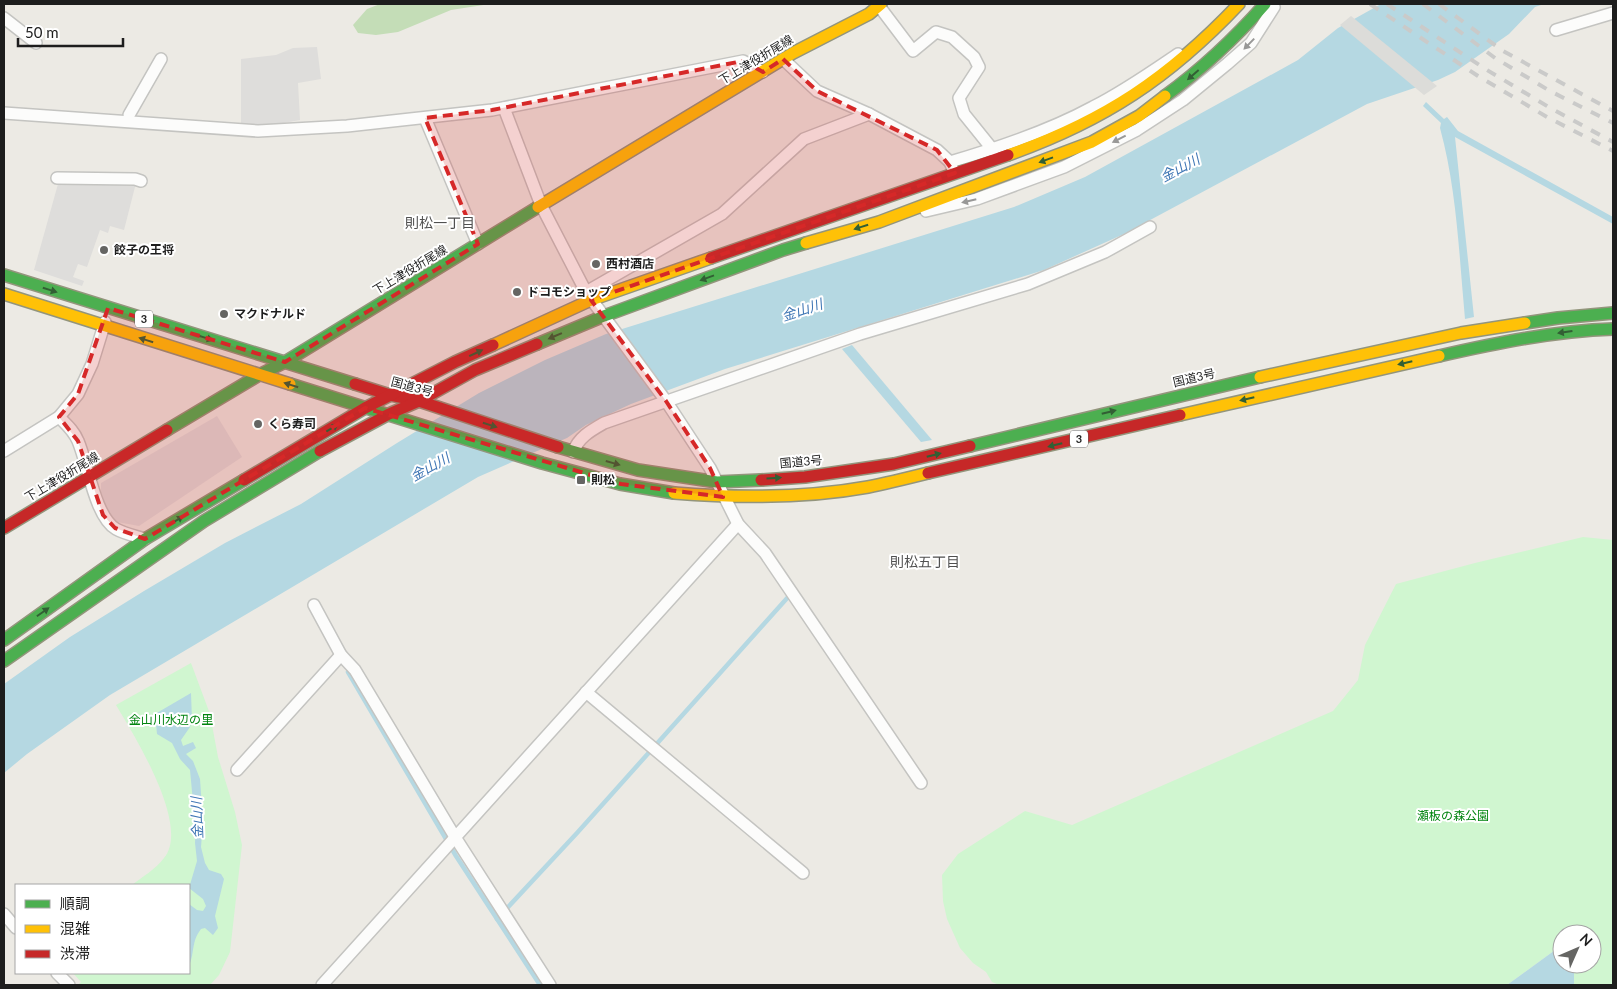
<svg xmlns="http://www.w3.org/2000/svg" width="1617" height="989" viewBox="0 0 1617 989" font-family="Lato,'Noto Sans JP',sans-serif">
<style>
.forest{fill:#c4ddb7}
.park{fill:#d0f6d0}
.parking{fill:#dedddb}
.water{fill:#b5d8e2}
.pier{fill:#dcdcd9}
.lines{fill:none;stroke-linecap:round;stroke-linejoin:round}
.stream{stroke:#b5d8e2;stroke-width:4.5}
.street-casing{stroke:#c4c4c1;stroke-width:14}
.fast-casing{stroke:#93957c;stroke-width:14}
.slow-casing{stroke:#93957c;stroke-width:14}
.jam-casing{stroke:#93957c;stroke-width:14}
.street{stroke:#fcfcfb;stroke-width:11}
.fast{stroke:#4caf50;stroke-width:11}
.slow{stroke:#ffc107;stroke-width:11}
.jam{stroke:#c62828;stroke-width:11}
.rail{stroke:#cacac9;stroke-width:4;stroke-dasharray:10 10;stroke-linecap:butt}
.oneway{fill:#989897}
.oneway2{fill:#325f34}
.marked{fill:#d62828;fill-opacity:0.2;stroke:#d62828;stroke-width:4;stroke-dasharray:10 6;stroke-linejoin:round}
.poi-dot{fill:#656563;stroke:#fff;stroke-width:2}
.labels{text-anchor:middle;stroke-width:4;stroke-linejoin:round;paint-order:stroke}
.shield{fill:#fff;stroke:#616161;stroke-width:1}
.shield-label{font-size:11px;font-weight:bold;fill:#1d1d1d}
.street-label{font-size:12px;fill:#1d1d1d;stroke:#fff}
.poi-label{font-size:12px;font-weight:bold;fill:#1d1d1d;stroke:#fff;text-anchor:start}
.park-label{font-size:12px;fill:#01840f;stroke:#fff}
.water-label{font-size:14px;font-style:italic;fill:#4077b5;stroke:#fff}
.neighbourhood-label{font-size:14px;fill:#505050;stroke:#fff}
</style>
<rect width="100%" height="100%" fill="#eceae4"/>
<polygon class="forest" points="380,4 490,4 451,10 398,32 376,35 358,33 353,25 367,9"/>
<g class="park">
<polygon points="1583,537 1613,540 1613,985 1574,985 1574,964 1592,964 1592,934 1562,934 1562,945 1507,985 999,985 992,982 986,972 973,963 960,948 947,919 943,901 942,875 958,854 1025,811 1072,825 1333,711 1358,680 1365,645 1396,584 1475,563"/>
<path d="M191,663L210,714L218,757L235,812L242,845L230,952L219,975L210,985H78L81,982L73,973H189V885H132C142,877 156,869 164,858C191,826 134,735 116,705Z"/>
</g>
<g class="parking">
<polygon points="317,47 321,79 298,83 300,120 278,124 241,124 241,59 276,55 293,48"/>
<polygon points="136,183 124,230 110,226 108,233 100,230 87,267 78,264 73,277 84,281 82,286 34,270 58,184"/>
<polygon points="217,416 242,457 139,526 117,522 108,512 101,492 101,483"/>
</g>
<g class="water">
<polygon points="1381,4 1544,4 1535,7 1509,34 1455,72 1438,80 1367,104 1124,234 1044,270 725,369 631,404 586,425 567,438 478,477 110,695 27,754 4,773 4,684 70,637 144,591 225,543 301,504 397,443 479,393 545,360 606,334 1014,207 1085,177 1298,60 1338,28"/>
<path d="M1426,102L1444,119L1447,117L1458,131L1613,217V224L1455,137L1474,317L1465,319C1459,255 1457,190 1440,128L1441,123L1423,106Z"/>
<polygon points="852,345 932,440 921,442 842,349"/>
<path d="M191,693L192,720L190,727L181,740L183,746L193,742L196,748L186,754L193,761L200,779L203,822L201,847L205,863L209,870L221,874L224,879L215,916L218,928L213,935L205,928L201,929C191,942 195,952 189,966V904L197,910L203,911L206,906L203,899L189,888L197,861L195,843L196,816L193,802L190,770L180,759L172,743L157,734L155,714Z"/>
<polygon points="1562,945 1562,964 1574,964 1574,985 1507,985"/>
</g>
<polygon class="pier" points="1351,16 1437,86 1424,95 1340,25"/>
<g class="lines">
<g class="stream">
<polyline points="348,672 456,856 540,985"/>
<polyline points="497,919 577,833 789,596"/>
</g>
<defs>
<g id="street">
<polyline points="879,6 913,51 936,32 952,37 974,57 979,67 959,98 964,114 993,150"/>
<polyline points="4,18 36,43"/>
<polyline points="1556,30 1613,13"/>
<polyline points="783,59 817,91 869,114 937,150 950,162 952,167"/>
<polyline points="504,108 541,205 586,292 666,401 710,468 738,524 765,553 921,783"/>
<polyline points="4,113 258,131 347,126 492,110 743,61 763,72"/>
<polyline points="129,115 161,59"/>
<polyline points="425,118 478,244"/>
<path d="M950,162C998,148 1049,131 1093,107C1123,92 1150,73 1178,54"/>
<polyline points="57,178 135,179 141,181"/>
<polyline points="926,211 977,199 1064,167 1137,130 1183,100 1227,64 1251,43 1274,7 1272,4"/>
<polyline points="586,292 722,214 804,139 869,114"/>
<path d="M59,417C67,425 74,431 78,441C88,464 95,517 116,529C125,534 136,536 145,539"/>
<polyline points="4,451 59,417 78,394 92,364 105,322"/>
<path d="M573,452C579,437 590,431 604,423L860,334L1028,284L1105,252L1150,227"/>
<polyline points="314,605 341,655 355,670 455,837 550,985"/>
<polyline points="586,692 803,873"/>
<polyline points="237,770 341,655"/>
<polyline points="4,914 16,928"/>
<polyline points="57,973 69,985"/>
<polyline points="322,985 738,524"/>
</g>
<g id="fast">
<path d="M1165,96C1202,69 1235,38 1265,4"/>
<polyline points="4,275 355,384"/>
<polyline points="1525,323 1558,318 1613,313"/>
<polyline points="537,344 604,316 783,250 806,243"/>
<path d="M1439,356C1496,343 1554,331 1613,329"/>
<polyline points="290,384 542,463 620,484 674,493"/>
<polyline points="167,430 259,375 285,362 538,207"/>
<polyline points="970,446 1260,377"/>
<polyline points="558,447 638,470 717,482 761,480"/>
<polyline points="4,640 145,539 244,480"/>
<polyline points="4,661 204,521 320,451"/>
</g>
<g id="slow">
<path d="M1008,155C1104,121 1169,78 1239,4"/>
<polyline points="538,207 793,53 869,14 881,4"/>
<polyline points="806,243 879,222 1092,142 1139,116 1165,96"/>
<polyline points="4,294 290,384"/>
<polyline points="493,345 591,300 711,258"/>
<polyline points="1260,377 1461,333 1525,323"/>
<polyline points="1180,415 1439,356"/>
<path d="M674,493C736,498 807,498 868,487C888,483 908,478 928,473"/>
</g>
<g id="jam">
<polyline points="711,258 1008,155"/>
<polyline points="355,384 390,395 419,401 558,447"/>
<polyline points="320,451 389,414 419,401 475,370 537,344"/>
<polyline points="928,473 1180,415"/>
<polyline points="244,480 365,408 455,362 493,345"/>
<polyline points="761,480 805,477 894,464 970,446"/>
<polyline points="4,528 167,430"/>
</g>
</defs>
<use href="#street" class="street-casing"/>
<use href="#fast" class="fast-casing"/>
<use href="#slow" class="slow-casing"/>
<use href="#jam" class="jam-casing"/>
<use href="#street" class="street"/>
<use href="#fast" class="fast"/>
<use href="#slow" class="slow"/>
<use href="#jam" class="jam"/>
<g class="rail">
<polyline points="1370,4 1478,76 1547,117 1613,151"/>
<polyline points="1387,4 1487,70 1552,109 1613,142"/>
<polyline points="1423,4 1495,58 1550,91 1613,123"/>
<polyline points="1439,4 1503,51 1613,111"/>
</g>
</g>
<defs><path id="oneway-solid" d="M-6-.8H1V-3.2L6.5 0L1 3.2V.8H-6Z" transform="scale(1.25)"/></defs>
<g class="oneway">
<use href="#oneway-solid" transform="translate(1249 44) rotate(134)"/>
<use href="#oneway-solid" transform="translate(1119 139) rotate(153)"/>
<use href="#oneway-solid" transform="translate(969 201) rotate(167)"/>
</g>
<g class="oneway2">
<use href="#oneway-solid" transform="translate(1193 75) rotate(139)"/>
<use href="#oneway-solid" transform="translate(1046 160) rotate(160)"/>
<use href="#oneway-solid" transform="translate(861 227) rotate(163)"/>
<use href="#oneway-solid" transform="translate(707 278) rotate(160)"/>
<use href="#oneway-solid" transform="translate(50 290) rotate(17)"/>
<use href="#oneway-solid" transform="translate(1565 332) rotate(172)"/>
<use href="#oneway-solid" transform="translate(555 336) rotate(157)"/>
<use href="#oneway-solid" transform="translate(206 338) rotate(17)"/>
<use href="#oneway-solid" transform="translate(146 340) rotate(-163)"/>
<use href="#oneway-solid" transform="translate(476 353) rotate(-25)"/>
<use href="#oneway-solid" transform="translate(1405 363) rotate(167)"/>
<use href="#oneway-solid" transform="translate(291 385) rotate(-163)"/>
<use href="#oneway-solid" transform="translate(1247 399) rotate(167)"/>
<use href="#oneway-solid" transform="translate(1109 412) rotate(-14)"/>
<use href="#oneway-solid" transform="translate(490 425) rotate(18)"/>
<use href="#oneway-solid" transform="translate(332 428) rotate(-31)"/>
<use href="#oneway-solid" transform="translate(1055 445) rotate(166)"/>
<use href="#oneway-solid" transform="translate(934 455) rotate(-14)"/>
<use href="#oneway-solid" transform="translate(613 463) rotate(16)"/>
<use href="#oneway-solid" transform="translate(774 478) rotate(-3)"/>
<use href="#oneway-solid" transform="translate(177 520) rotate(-31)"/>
<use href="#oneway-solid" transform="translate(43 612) rotate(-35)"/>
</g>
<path class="marked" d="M783,59L817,91L937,150L955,173L591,300L666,401L710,468L723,497L621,484L365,408L145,539L115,528L103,515L78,441L59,417L78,394L108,308L285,362L478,244L425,118L492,110L743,61L763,72Z"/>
<g class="poi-dot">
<circle cx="104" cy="250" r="5"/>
<circle cx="596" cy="264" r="5"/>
<circle cx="517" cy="292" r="5"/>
<circle cx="224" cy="314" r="5"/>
<circle cx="258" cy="424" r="5"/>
<rect x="576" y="475" width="10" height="10" rx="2.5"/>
</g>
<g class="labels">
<g class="shield">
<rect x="135" y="310.5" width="18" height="17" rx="4"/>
<rect x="1070" y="430.5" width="18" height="17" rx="4"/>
</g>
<g class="shield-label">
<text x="144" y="323">3</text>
<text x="1079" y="443">3</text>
</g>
<g class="street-label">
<text transform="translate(756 60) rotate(-31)" y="4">下上津役折尾線</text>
<text transform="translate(410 270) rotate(-31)" y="4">下上津役折尾線</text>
<text transform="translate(1194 378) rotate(-13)" y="4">国道3号</text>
<text transform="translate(412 387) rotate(15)" y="4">国道3号</text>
<text transform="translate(801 462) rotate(-5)" y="4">国道3号</text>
<text transform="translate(62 477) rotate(-31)" y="4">下上津役折尾線</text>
</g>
<g class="poi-label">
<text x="114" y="254">餃子の王将</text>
<text x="606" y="268">西村酒店</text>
<text x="527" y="296">ドコモショップ</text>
<text x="234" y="318">マクドナルド</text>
<text x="268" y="428">くら寿司</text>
<text x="591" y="484">則松</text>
</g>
<g class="park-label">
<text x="171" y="724">金山川水辺の里</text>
<text x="1453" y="820">瀬板の森公園</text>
</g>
<g class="water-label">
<text transform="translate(1180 168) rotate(-28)" y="5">金山川</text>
<text transform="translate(802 310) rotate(-18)" y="5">金山川</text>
<text transform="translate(430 467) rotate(-29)" y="5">金山川</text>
<text transform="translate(197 818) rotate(-92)" y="5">金山川</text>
</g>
<g class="neighbourhood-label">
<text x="440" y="228">則松一丁目</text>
<text x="925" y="567">則松五丁目</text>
</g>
</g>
<rect width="1617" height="989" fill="none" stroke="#1d1d1d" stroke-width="10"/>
<rect x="15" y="884" width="175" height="90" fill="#ffffff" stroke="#a5a5a5"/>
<rect x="25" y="900" width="25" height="8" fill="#4caf50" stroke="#a5a5a5"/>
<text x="60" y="909" font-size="15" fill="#1d1d1d">順調</text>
<rect x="25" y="925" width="25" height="8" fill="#ffc107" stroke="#a5a5a5"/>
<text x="60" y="934" font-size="15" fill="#1d1d1d">混雑</text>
<rect x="25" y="950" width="25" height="8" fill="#c62828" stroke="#a5a5a5"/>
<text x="60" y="959" font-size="15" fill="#1d1d1d">渋滞</text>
<g transform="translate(1577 949) rotate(45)"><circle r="24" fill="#ffffff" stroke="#a5a5a5"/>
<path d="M0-4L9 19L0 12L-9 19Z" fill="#656563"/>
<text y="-8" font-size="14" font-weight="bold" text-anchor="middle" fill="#1d1d1d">N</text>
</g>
<path d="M18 38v8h105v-8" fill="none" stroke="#1d1d1d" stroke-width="2.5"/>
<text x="25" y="38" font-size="15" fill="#1d1d1d" stroke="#ffffff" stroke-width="4" paint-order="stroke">50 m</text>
</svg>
